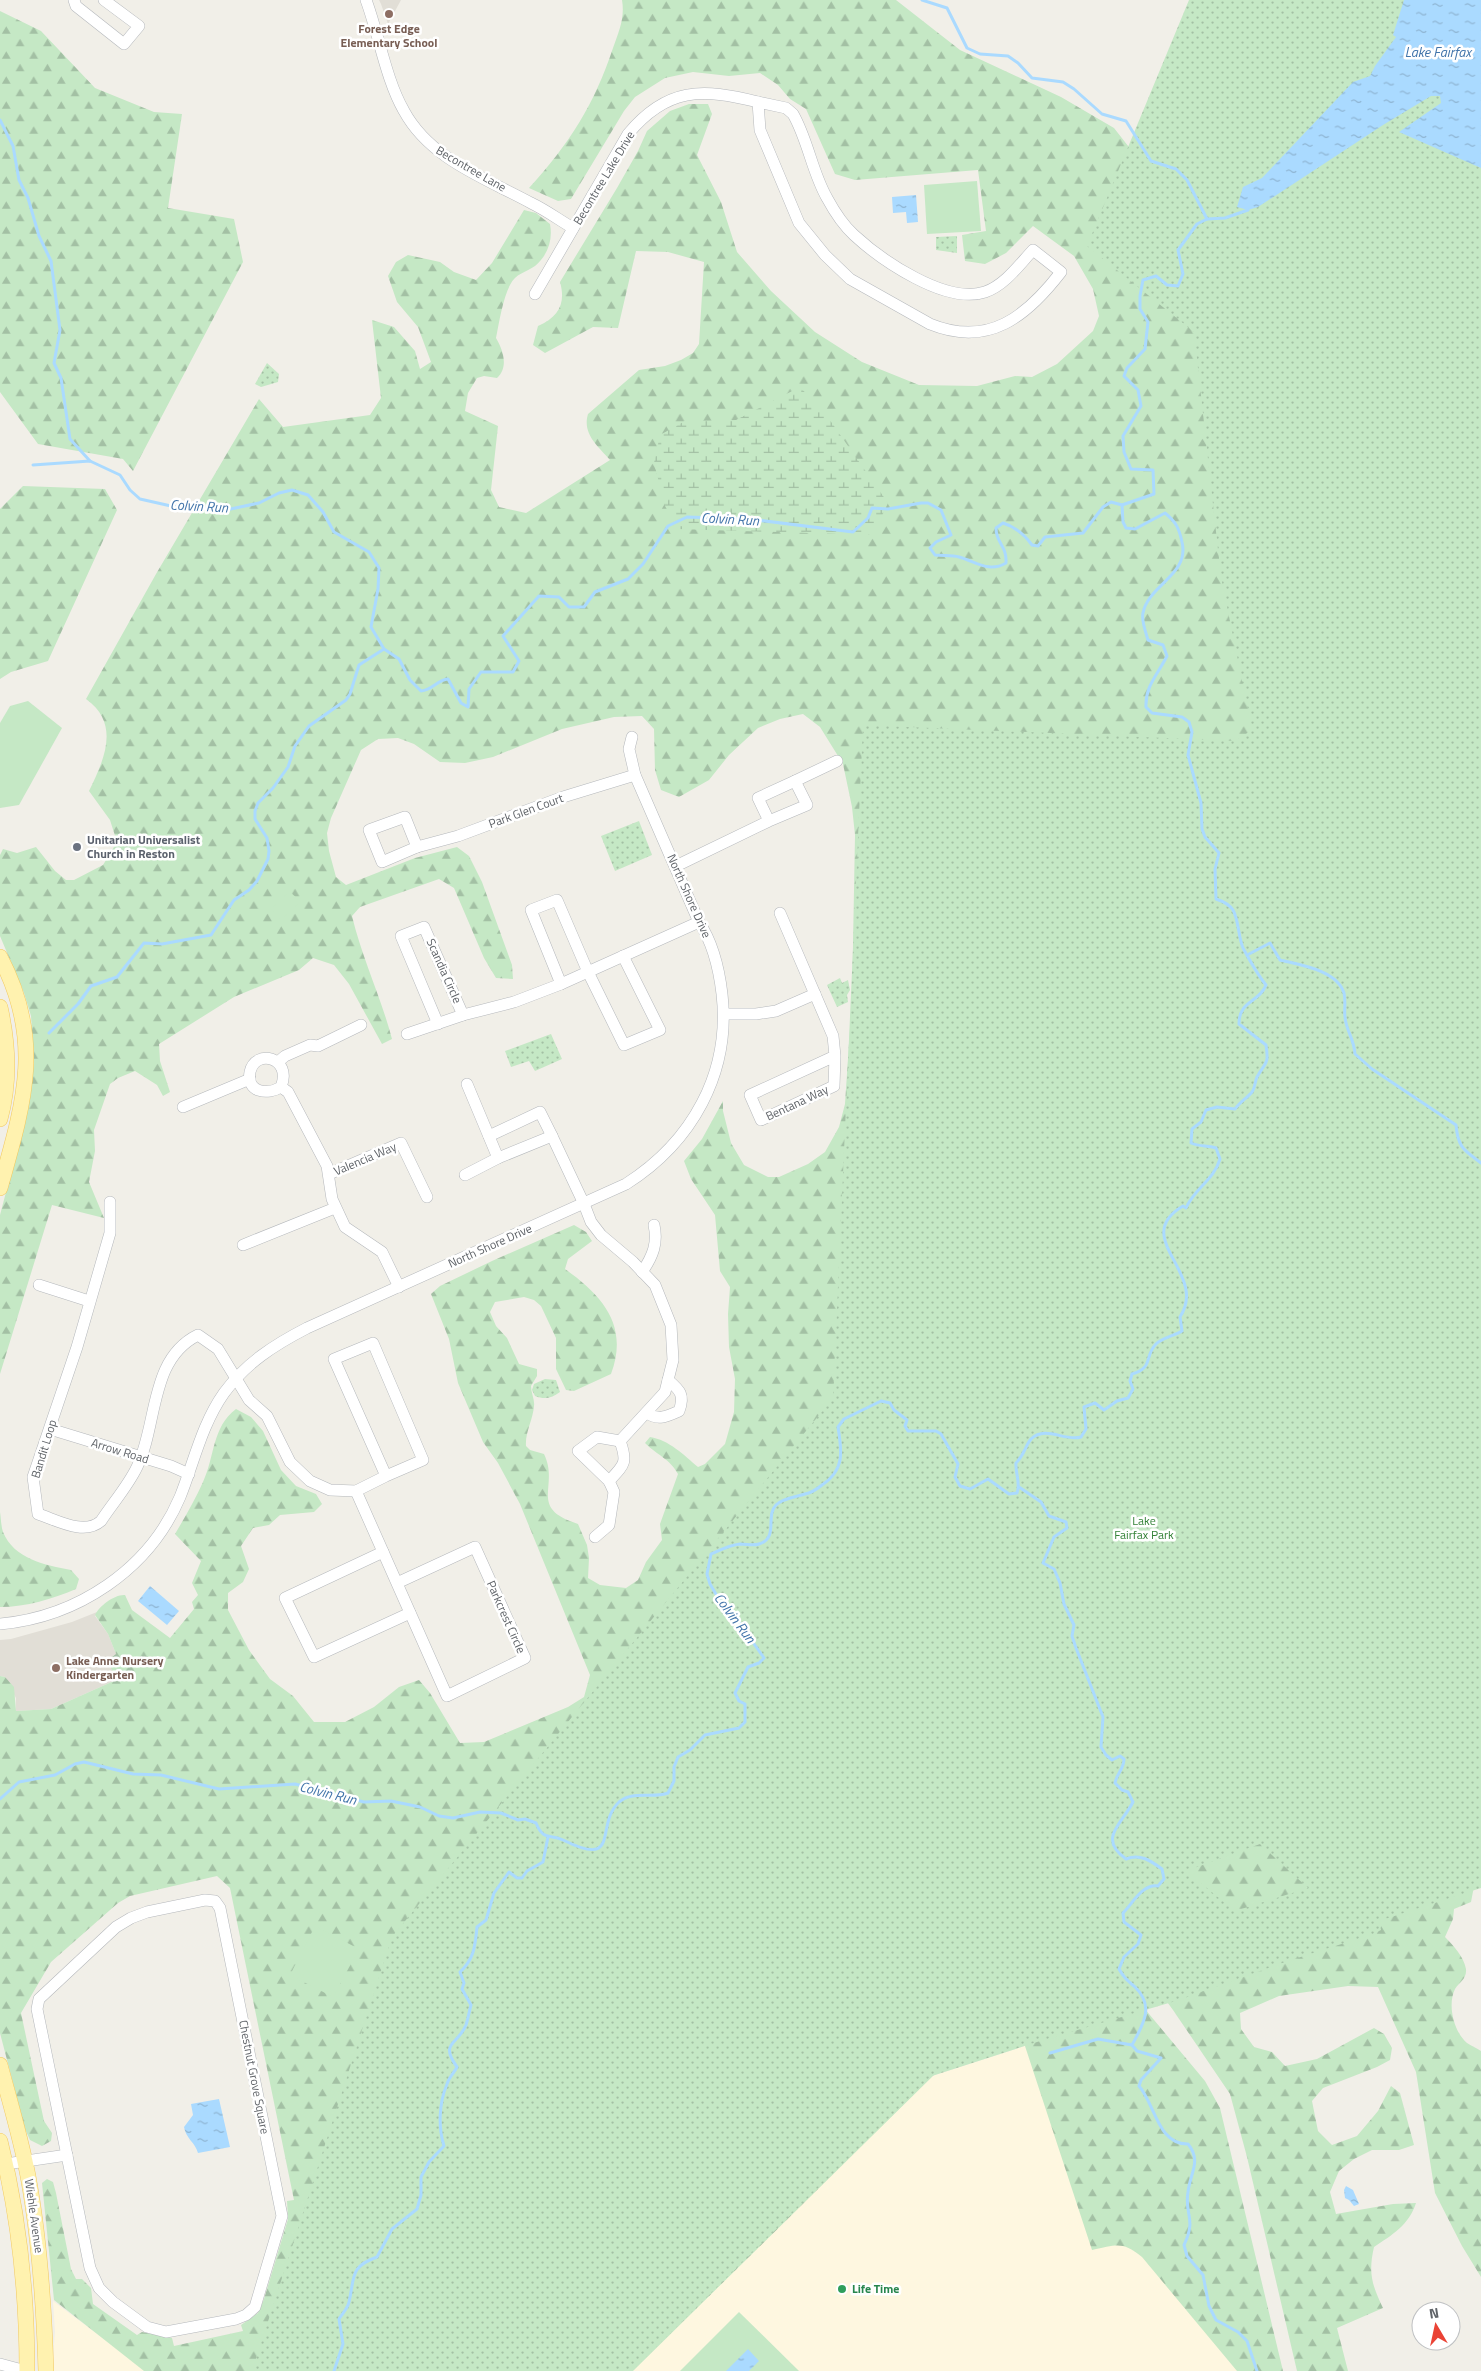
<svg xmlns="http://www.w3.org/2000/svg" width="1481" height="2371" viewBox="0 0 1481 2371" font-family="'Titillium Web',sans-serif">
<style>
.commercial{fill:#fef7e0}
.education{fill:#e1ded6}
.forest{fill:url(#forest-firs)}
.wetland{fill:url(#wetland-marsh)}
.park{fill:url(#park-dots);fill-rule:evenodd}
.garden{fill:#c5e8c5}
.water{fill:url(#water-ripples)}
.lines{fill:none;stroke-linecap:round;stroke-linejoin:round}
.stream{stroke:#aadaff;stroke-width:3}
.minor-casing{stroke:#b5b8bc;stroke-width:12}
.major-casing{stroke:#f2c960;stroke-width:16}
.minor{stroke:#fff;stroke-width:11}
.major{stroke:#fff2af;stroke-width:15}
.education-dot{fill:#8d6e63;stroke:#fff;stroke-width:2}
.worship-dot{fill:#6b7280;stroke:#fff;stroke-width:2}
.leisure-dot{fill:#2e9e5b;stroke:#fff;stroke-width:2}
.labels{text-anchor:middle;stroke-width:5;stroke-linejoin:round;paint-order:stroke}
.education-label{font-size:12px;font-weight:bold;fill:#785e54;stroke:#fff}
.street-label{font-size:12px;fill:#5f6368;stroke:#fff}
.worship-label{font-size:12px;font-weight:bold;fill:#5b616d;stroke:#fff;text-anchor:start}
.park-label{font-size:12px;fill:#348238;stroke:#fff}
.leisure-label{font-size:12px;font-weight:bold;fill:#27864d;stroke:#fff;text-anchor:start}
.water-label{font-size:14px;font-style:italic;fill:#4174aa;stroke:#fff}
</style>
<defs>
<pattern id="forest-firs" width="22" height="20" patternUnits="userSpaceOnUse" patternTransform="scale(1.25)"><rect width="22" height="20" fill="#c5e8c5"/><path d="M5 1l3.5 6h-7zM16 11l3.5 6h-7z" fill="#a3c0a4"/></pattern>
<pattern id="wetland-marsh" width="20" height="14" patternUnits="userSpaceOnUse" patternTransform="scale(1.25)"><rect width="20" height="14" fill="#c5e8c5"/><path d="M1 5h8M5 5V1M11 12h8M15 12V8" fill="none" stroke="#a3c0a4"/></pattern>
<pattern id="park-dots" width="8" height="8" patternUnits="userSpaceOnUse" patternTransform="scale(1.25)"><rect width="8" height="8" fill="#c5e8c5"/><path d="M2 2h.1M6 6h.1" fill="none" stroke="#a3c0a4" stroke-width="1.8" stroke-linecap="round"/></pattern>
<pattern id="water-ripples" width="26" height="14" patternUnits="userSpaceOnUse" patternTransform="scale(1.25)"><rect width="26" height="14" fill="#aadaff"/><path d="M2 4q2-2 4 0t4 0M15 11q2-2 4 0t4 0" fill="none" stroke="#8eb4d2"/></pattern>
</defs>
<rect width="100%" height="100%" fill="#f1efe8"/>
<g class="commercial">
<polygon points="1037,2042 1255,2371 632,2371 932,2076"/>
<polygon points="53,2301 147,2371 52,2371 55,2332"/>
</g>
<g class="education">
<polygon points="379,0 401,0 388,24 381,4"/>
<polygon points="97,1612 95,1616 108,1634 116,1654 116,1680 51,1709 16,1711 16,1698 5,1677 0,1676 0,1640 11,1639 72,1622"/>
</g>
<g class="forest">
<path d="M622,0H896L960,50L1061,97L1114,128L1150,174L1180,227L1481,1879L1475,1881L1471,1902L1454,1909L1453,1919L1445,1937C1453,1945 1464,1957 1466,1969C1467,1979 1459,1982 1455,1989C1447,2005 1454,2032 1467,2043C1471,2046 1477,2048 1481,2051V2277L1462,2246L1435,2193L1416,2072L1378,1987L1348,1986L1279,1996L1240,2013L1241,2029L1254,2047L1272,2052L1285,2066L1317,2059L1374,2028L1384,2034L1392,2048L1390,2060L1377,2067L1323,2088L1312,2101L1318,2131L1332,2145L1357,2136L1378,2111L1391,2086L1400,2093L1414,2145L1399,2150H1372L1354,2159L1339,2171L1330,2192L1336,2214L1393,2204L1416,2203C1409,2225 1392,2235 1374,2247C1368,2273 1372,2285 1383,2308L1337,2328L1348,2371H1297L1247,2157L1230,2094L1173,2010L1106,1919L1104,1960L1205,2081L1220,2108L1283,2371H1237L1142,2257C1122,2241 1117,2245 1092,2250L1024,2043L936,2073L633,2371H144L54,2300L42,2183L47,2179L53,2182L56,2193L71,2269L76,2279H82L91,2288L93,2304L137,2335L142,2332L172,2338L174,2346L243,2331L241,2325L258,2313L264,2299L288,2219L287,2201L294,2200L230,1888L217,1876L130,1896L118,1903L51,1962L21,2013L44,2121L52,2133L51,2141L42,2146L30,2140L25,2129L0,2033V1676L5,1677L14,1687L16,1711L51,1709L116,1680L108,1660L116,1654L108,1634L95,1615C99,1606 115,1594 125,1595L132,1610L170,1638L194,1609L192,1602L198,1595L192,1583L201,1561L175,1534C185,1517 195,1500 203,1482C215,1456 212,1427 236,1409L251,1417L263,1431L281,1470L296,1486L316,1494L322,1504L314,1512L280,1515L269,1525L253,1528L241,1546L249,1569L243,1582L228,1593V1610L249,1650L270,1679L293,1696L314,1722H345L374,1707L399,1687L419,1680L430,1693L460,1743L484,1742L568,1707L584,1697L590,1675L520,1504L498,1463L483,1442L458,1383L449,1339L431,1294L440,1286L492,1261L574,1225L586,1232L592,1241L568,1259L565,1269C603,1296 629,1326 611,1374L574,1391L566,1390L556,1369V1338L541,1306L534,1300L524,1297L495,1302L490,1312L496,1326L507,1338L519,1364L537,1369V1376L531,1386C531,1393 535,1400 534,1406C533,1420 525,1432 526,1446L530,1450L544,1454C560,1487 527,1508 578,1524L587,1545L589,1558L588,1578L600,1585L626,1588L638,1580L646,1562L662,1540L660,1524L678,1474C669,1458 658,1456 645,1443L650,1437C669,1440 684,1455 698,1467L705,1464L725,1444L734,1412L735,1379L729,1347L728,1314L730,1287L720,1271L715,1215L691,1179L684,1161L702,1139L723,1101V1111L731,1143L744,1165L768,1177H779L808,1164L825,1152L839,1127L845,1104L852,998L855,835L852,807L843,764L820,727L803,714L780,719L758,728L729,755L709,780L679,797L661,790L655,770L654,729L642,716L614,717L562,729L493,757L465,763L440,762L414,744L398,738L378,739L361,750L331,818L327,833L329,851L336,877L346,885L415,858L457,847L469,856L482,882L512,965L513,979L496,978L484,958L454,888L439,879L360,907L352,916C362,958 381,997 392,1039L382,1044L349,984L334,965L313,958L299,970L234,997L159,1044L160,1061L170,1092L163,1096L157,1085L135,1071L118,1078L110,1084L94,1130L95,1151L89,1182L104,1218L52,1205L0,1374V1215L28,1108L34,1061L31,1016L24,993L0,936V855L3,849L17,853L36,847L55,871L66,880H74L103,865L117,842L110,820L89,791C104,760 121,724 86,699L156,574L259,399L283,427L370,415L381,398L372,320L394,327L415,351L420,369L431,362L418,327L397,302L388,276L396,262L408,255L440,262L454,272L476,280L492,263L524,210L536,213L550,224C553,240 548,255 535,266C525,273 516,273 510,285C503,298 499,323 496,338C503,350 509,367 497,378L484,376L477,378L468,393L465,411L498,426L491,490L499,507L526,513L610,460C598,446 582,434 588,414L639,370L665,366L681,360L693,353L699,344L704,262L668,252L636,251L618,328L593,327L545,353L533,345L538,326C559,317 566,303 560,282L617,188L638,151L647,131L670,111L689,104H708L712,114L697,155L721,202L737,252L771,291L815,332L862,362L919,385L977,386L1015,376L1032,377L1057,364L1093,331L1099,316L1093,289L1074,256L1033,226L1006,253L985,264L965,261L962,235L986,231L978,170L855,180L835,174L806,109L790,99L778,85L760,73L729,76L693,72L665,78L635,97L624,111L571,199L558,201L529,188C570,143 594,105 613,48C619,31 625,18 622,0Z"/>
<polygon points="0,11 41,31 95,88 154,112 182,114 168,208 234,219 243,262 133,471 123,459 38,444 0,392"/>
<polygon points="23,486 105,489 117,510 48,661 11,672 0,679 0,509"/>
<path d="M0,1512C1,1518 1,1526 3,1532C14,1559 45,1565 71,1570L79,1579L76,1589C52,1599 27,1607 0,1607Z"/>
</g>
<polygon class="wetland" points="800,387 827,416 888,503 873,535 678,529 665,506 654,463 660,435 685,421 736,420"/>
<g class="park">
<path d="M1189,0H1481V1888L1379,1921L1381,1930L1373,1934L1288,1961L1179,2000L1037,2042L932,2076L632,2371H252L392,1937L833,1398L863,725L1235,741L1252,730L1221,577L1194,332L1087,246ZM1260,1844L1308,1888L1235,1911L1186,1871Z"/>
<polygon points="957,236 957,253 936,250 936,237"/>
<polygon points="267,363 279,374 278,382 261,387 255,384"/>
<polygon points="639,821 652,855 615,871 601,836"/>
<polygon points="840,978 842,983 848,980 850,990 847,995 848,1002 837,1007 827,985"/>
<polygon points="551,1034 562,1059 535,1071 529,1061 511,1067 505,1051"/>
<path d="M545,1379L556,1380L560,1392C552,1398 545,1400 535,1396L532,1390L534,1384Z"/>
</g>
<g class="garden">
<polygon points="977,181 981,231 927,234 924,185"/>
<polygon points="28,701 62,728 19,805 0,808 0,723 10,706"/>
<polygon points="289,891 300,901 282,920 271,910"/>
<polygon points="315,1926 359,1949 333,1997 290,1975"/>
<polygon points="739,2312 799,2371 680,2371"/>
</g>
<g class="water">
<polygon points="1404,0 1481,0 1481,168 1399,132 1441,103 1440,96 1431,96 1383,125 1258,207 1248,210 1237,207 1243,187 1262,178 1353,82 1370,76 1375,66 1396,37 1393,35"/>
<polygon points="916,195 918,222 907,223 906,212 893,213 892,197"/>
<polygon points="150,1586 179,1611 167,1625 138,1601"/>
<path d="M219,2099L230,2147L198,2153C195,2142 186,2139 184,2127L193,2115L191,2104Z"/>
<polygon points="1346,2186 1353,2190 1359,2204 1354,2206 1349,2200 1345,2198 1344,2190"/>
<polygon points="748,2349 759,2361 749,2371 726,2371"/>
</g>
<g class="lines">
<g class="stream">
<polyline points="922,0 947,8 967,48 980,54 1008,56 1018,63 1032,78 1063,82 1074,89 1102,114 1126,121 1151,161 1176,169 1187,180 1207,219"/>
<polyline points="0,120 13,146 19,180 28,198 39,236 51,261 60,330 54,363 61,378 70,439 90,461"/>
<path d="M33,465L90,461L120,475L130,490L140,499L171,506L226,510L259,503L279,493L292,490L308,495L323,512L334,532L369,552L379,568L378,589L371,627L384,649L399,659L410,680L421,691C433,690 437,680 448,679L461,703L468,707L469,689L481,672H513L519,661L503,636L539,596L559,597L569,607H584L595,592L628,579L643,564L668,526L687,517L749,519L853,532L868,518L872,508L888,509L921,503H928L941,510L951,535L936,542L930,548L935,555C943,556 952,555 959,557C977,562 989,573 1006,563C1007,545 996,544 996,528L1003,523C1016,527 1024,534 1032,545L1038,546L1045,537L1083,533L1103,507L1111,502L1122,505L1154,494L1153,470L1131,469L1124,452L1123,436L1141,406L1138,390L1124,376L1127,368L1145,349L1148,322L1140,309V296L1143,280L1156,276L1167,285L1178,286L1183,274L1178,250L1197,224L1207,219L1225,218L1248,210"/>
<path d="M1249,954L1270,943L1280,960C1300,965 1337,970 1344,993C1346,1002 1344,1009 1345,1017C1346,1031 1354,1038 1355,1054L1372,1069L1456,1125C1458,1148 1464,1150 1481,1163"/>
<polyline points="49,1033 78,1004 91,986 117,977 144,943 162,944 211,935 234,900 249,890 257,881 268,859 269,851 267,838 255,819 255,811 258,803 273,788 288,767 295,746 309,726 346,700 350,694 359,665 384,649"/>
<path d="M1019,1487L1041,1502L1049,1516L1066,1522L1067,1528L1054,1537L1043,1563L1054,1569L1060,1583L1064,1604L1074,1625L1072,1636L1076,1648L1103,1717L1101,1747L1106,1755L1112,1760L1120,1756L1124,1759C1124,1769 1117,1773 1115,1783L1122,1790L1128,1792L1133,1802C1122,1824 1097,1838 1126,1859C1140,1853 1151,1861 1162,1869L1164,1879L1158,1886C1142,1884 1133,1903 1123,1913L1124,1922L1141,1935L1138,1944L1124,1957L1119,1969C1124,1978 1128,1981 1135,1987C1155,2006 1143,2025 1132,2045L1098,2039L1050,2053"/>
<path d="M0,1799L19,1782L55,1775L75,1764L84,1762L133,1774L161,1775L219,1789L295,1784L364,1802L391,1801L420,1807L439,1816L453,1818L480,1812L501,1813L518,1820L525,1819L536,1823C544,1842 549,1833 563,1840C622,1869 594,1826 619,1802C633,1790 653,1799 668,1793L674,1781V1767L678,1757L690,1750L705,1735L739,1728L745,1722V1704L739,1701L735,1693L748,1667L759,1663L764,1658L738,1621L727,1613L710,1584L707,1574L711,1554C720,1550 730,1545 740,1544C746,1544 754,1546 759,1544C779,1538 765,1516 776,1505C783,1498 796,1497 805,1494C812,1493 817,1489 822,1485C845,1470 842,1451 838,1427L844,1419L881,1401L890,1403L894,1410L907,1420L905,1426L908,1431H936L941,1434L958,1464L955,1477L960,1486L970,1489L988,1479L1009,1494L1017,1493C1021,1483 1015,1473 1016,1463C1025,1454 1025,1446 1031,1439C1046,1425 1065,1442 1081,1437L1086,1429L1084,1407L1095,1403L1104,1410L1117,1401L1128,1398L1133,1389L1130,1381L1132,1374C1154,1368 1144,1356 1156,1344C1162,1338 1174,1336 1182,1331L1180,1317C1209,1273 1129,1238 1183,1206L1186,1208C1194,1189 1214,1180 1220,1159L1216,1148C1207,1145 1200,1147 1191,1143L1192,1129L1201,1122L1206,1110L1217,1107L1235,1109C1240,1102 1247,1098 1252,1092C1255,1088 1255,1081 1257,1077C1266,1061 1269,1065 1266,1045L1239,1024C1239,1000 1259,1003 1266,985C1257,974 1250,961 1243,948C1238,936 1239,921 1233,910C1229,904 1222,901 1216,899L1215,869L1219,853L1205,837L1202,829L1201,803L1188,755L1192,732L1189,722L1182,717L1152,713L1146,707C1145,686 1158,674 1167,656L1163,645L1148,640C1146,633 1141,620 1143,613C1148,585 1190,575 1182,542C1179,528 1176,522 1165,513L1135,529L1126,528L1123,522L1122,505"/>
<path d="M1132,2045L1137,2051L1161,2058L1141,2080L1139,2086C1155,2104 1158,2145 1188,2144C1202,2161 1190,2173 1188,2192C1184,2215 1197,2218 1184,2245L1187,2256L1203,2275L1209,2306L1216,2320L1238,2332L1247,2341L1257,2371"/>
<path d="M334,2371L343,2344L339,2319C342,2314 348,2308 349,2302C355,2277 349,2267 377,2257L392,2229L417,2209L421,2195V2177L429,2162L444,2146C438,2127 439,2103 447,2084C449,2077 454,2073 457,2067C439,2042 458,2045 466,2025C468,2019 469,2012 471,2005L462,1989L464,1983L460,1972C475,1958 475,1945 477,1927L486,1920L494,1893L509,1872L517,1878H522L527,1871L543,1862L548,1837"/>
</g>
<defs>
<g id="minor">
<polyline points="74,0 76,6 124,44 139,26 104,0"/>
<path d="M366,0C379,35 386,80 404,111C430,159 485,178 531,203C546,210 559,220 573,228"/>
<path d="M758,102L786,108L793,114C808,140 812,172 827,198C834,211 843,225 854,235C881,260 946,305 985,292C1005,285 1019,265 1033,250L1061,272C1027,316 989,348 930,324L850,279L825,255L799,223L760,130Z"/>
<path d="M535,294L628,134C667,87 702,88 758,102"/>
<polyline points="795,781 837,761"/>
<polygon points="405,817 417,847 382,862 369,830"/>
<polyline points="417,847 458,836 563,797 635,775"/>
<polyline points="676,866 769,821 807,805 795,781 758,798 769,821"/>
<polyline points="780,913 833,1036 835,1056 750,1095 761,1120 834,1086 835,1056"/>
<polyline points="561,984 531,910 557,900 588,972 624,1045 660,1030 623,956"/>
<polyline points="724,1014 756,1014 776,1011 815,994"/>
<polyline points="438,1024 401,936 424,927 463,1015"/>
<polyline points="407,1034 463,1015 514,1002 561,984 699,922"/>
<polyline points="278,1062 285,1056 310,1045 318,1046 361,1025"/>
<path d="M467,1084L498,1158L552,1136L584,1204L591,1222L601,1235L633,1262L655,1285L671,1325L673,1360L665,1392L620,1441C628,1463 624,1465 609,1481L614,1492L609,1525L595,1537"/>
<path d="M281,1087C268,1095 246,1093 250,1072C255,1048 293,1057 281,1087L288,1092L327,1166L332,1199L345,1227L382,1252L399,1287"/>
<polyline points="183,1107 250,1079"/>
<polyline points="489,1136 540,1112 552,1136"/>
<polyline points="329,1174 401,1143 427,1197"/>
<polyline points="465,1175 498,1158"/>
<path d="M110,1202V1233L77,1347L33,1477L38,1514C57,1520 84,1536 101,1521C112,1504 128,1486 137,1467C158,1424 149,1359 198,1335L218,1349L249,1400L267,1416L290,1462L310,1481L330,1490L356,1491L386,1476L334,1359L373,1343L423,1460L386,1476"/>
<polyline points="243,1245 335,1208"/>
<path d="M642,1272C653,1256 658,1243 654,1225"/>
<polyline points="39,1285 89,1301"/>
<path d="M647,1413C658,1421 668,1416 679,1411C685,1395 680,1390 668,1380"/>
<polyline points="50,1429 171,1466 189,1474"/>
<polyline points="609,1481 578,1451 597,1437 620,1441"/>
<polyline points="356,1491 447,1696 525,1658 475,1547 397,1583"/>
<polyline points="383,1552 285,1598 314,1657 410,1613"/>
<path d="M0,1624C77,1617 149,1570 180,1497C194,1462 202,1424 224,1393C246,1363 274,1345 307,1328L626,1184C692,1142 731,1073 722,994C719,968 713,943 699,922L635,775L629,749L632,737"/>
<polygon points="205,1900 215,1901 220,1908 282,2216 255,2307 246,2315 236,2319 166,2332 147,2327 113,2302 99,2288 90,2268 37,2009 39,1999 116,1927 131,1918 147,1912"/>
<polyline points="6,2164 67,2155"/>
<polyline points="0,2364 26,2371"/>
</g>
<g id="major">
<path d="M0,957C44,1040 24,1103 0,1188"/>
<path d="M0,1007C8,1043 10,1083 0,1119"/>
<path d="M0,2065C10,2102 21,2139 28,2176C40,2241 44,2306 46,2371"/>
<path d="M0,2141C19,2216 27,2294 27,2371"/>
</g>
</defs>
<use href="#minor" class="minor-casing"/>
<use href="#major" class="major-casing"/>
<use href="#minor" class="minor"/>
<use href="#major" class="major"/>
</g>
<g class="education-dot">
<circle cx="389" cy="14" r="5"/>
<circle cx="56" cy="1668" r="5"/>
</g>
<circle class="worship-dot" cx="77" cy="847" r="5"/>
<circle class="leisure-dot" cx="842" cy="2289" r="5"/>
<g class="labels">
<g class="education-label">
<text x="389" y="33">Forest Edge<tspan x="389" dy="14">Elementary School</tspan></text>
<text x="66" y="1665" text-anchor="start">Lake Anne Nursery<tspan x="66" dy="14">Kindergarten</tspan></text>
</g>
<g class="street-label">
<text transform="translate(471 169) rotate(30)" y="4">Becontree Lane</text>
<text transform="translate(604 178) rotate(-59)" y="4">Becontree Lake Drive</text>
<text transform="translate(526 811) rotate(-20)" y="4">Park Glen Court</text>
<text transform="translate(689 896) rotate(66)" y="4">North Shore Drive</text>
<text transform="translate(444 971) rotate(66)" y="4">Scandia Circle</text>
<text transform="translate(797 1103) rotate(-25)" y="4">Bentana Way</text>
<text transform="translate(365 1159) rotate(-23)" y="4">Valencia Way</text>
<text transform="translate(490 1246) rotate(-24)" y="4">North Shore Drive</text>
<text transform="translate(44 1449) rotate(-73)" y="4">Bandit Loop</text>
<text transform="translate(120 1451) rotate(17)" y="4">Arrow Road</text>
<text transform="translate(506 1617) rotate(66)" y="4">Parkcrest Circle</text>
<text transform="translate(254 2077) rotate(79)" y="4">Chestnut Grove Square</text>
<text transform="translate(34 2216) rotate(82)" y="4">Wiehle Avenue</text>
</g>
<g class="worship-label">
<text x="87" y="844">Unitarian Universalist<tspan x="87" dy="14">Church in Reston</tspan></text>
</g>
<g class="park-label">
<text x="1144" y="1525">Lake<tspan x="1144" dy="14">Fairfax Park</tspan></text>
</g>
<g class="leisure-label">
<text x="852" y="2293">Life Time</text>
</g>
<g class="water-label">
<text x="1438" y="57">Lake Fairfax</text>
<text transform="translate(199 506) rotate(3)" y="5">Colvin Run</text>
<text transform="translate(730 519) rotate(3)" y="5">Colvin Run</text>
<text transform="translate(735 1618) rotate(53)" y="5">Colvin Run</text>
<text transform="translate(328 1793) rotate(14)" y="5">Colvin Run</text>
</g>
</g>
<g transform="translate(1436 2326) rotate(351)"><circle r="24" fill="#ffffff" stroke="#bfc1c3"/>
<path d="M0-4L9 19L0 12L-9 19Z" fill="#ea4335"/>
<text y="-8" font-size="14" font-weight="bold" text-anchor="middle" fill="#5f6368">N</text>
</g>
</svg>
